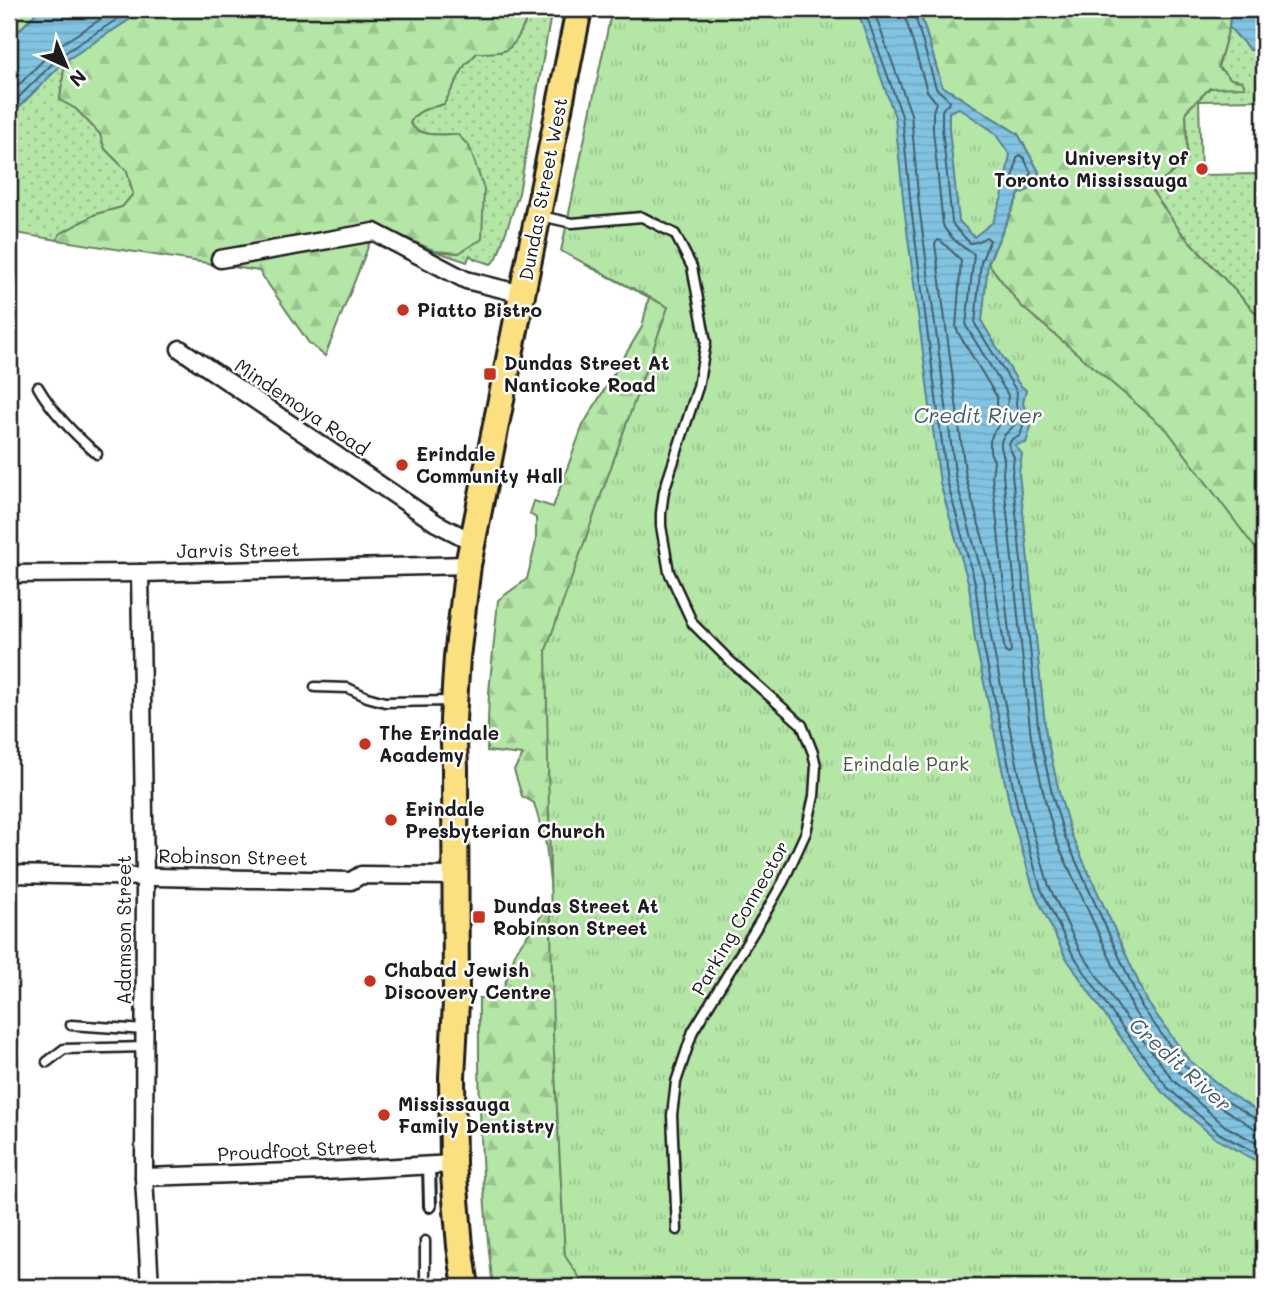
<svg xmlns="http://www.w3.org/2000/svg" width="1273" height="1296" viewBox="0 0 1273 1296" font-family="Mali,sans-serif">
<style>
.grass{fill:url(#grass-dots);stroke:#688161;stroke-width:2}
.forest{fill:url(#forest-firs);stroke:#688161;stroke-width:2}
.park{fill:url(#park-tufts);stroke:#688161;stroke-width:2}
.water{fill:url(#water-rules);stroke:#598193;stroke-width:2;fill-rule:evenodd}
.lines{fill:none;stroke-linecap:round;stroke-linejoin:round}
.shore{stroke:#445f6b;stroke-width:2}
.service-casing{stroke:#1c1c1c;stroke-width:13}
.pedestrian-casing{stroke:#1c1c1c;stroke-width:16}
.minor-casing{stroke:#1c1c1c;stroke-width:21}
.primary-casing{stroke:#1c1c1c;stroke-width:30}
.service{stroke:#fff;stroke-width:8}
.pedestrian{stroke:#fff;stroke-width:10}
.minor{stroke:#fff;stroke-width:16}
.primary{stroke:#fce080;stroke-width:24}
.poi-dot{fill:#c8321e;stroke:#fff;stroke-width:2.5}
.labels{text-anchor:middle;stroke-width:5;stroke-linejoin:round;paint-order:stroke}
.poi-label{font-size:19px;font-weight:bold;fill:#1c1c1c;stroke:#fff;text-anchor:start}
.street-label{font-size:19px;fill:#1c1c1c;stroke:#fff}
.park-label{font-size:19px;fill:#4a5945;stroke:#fff}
.water-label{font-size:21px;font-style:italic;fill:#445f6b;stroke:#fff}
</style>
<defs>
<pattern id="grass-dots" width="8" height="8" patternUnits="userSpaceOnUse" patternTransform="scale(1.75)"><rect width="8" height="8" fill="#b4e6a6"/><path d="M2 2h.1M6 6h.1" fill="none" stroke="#9ac58e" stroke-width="1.8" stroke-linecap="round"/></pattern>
<pattern id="forest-firs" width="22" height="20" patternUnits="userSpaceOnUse" patternTransform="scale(1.75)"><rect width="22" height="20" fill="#b4e6a6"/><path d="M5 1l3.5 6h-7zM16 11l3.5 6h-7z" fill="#9ac58e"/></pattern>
<pattern id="park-tufts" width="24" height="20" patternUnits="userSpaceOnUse" patternTransform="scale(1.75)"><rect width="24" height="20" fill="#b4e6a6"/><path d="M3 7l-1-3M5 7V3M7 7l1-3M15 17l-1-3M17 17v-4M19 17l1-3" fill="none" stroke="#9ac58e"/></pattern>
<pattern id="water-rules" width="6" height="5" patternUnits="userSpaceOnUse" patternTransform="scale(1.75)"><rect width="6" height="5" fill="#81c4e2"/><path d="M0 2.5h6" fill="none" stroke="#6fa8c1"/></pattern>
</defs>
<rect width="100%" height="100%" fill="#fff"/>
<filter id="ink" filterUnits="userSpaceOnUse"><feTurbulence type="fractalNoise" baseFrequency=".0143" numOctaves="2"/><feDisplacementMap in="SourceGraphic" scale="14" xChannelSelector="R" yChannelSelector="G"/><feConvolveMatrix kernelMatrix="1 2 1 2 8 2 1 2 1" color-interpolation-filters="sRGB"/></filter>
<g filter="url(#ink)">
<g class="grass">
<path d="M529,9H552L519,193L497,258L491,264L475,259L470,255L467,262L435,251L459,253L457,134C441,134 419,138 410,123C416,109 431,108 444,104L465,65L477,53L502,51L524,26Z"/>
<polygon points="1229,27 1250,50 1264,49 1264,90 1261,91 1261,100 1199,101 1201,175 1259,174 1264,183 1264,322 1181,232 1151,191 1187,159 1186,111 1210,88 1231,79 1218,67"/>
<polygon points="65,61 60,100 76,109 100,134 105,149 127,171 133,194 123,207 96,214 60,234 57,240 9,232 9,117"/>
</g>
<g class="forest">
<polygon points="9,9 40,9 9,41"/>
<path d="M146,9H529C526,21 518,44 506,50C498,54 486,52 477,53L465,65L444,104C431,108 416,109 410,123C419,138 441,134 457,134L469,146L484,189L482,239L459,253L435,251L380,226L372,237L325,356L309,343L259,271L57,240L60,234L96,214L122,207L133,194L127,171L105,149L100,134L76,109L60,100L65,61Z"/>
<polygon points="919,9 1231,9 1229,27 1218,67 1231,79 1242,81 1245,87 1210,88 1186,111 1187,159 1152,191 1181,232 1264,322 1264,733 1262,720 1020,305 988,263 1019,194 1030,189 1039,172 1018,134 942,86"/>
<path d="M584,264L688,274L573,1019L556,1089L565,1255L682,1287H493C481,1191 478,1095 479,998H500L516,951L552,901L546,845L534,803L522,796L514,770L523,755L487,751L489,692L498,600L527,579L536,542V518L530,514L534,501L553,507L583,425L642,327L649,297Z"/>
</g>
<polygon class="park" points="612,9 919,9 942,86 1018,134 1039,172 1030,189 1019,194 988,263 1020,305 1167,430 1258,552 1262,720 1264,733 1264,1287 586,1287 565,1256 553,1035 546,650 668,307 561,251"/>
<g class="water">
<polygon points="40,9 146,9 65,61 9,117 9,41"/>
<path d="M857,9H919L942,86L1018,134L1039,172L1030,189L1019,194L988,263L982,322L1019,384L1026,390L1023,403L1031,427L1026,443L1015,445L1022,454L1019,473L1046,734L1060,796L1071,834L1148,1003L1188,1059L1230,1094L1264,1115V1165L1216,1139L1162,1092L1110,1023L1065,956L1034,891L1012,816L975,640L969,585L940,483L904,207L895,117ZM959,108L994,132L1010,155L1002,197L993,222L974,237L959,221L949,129V112Z"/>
<polygon points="1231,9 1264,9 1264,49 1250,50 1229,27"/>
</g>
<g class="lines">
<g class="shore">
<polyline points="864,9 902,116 911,207 947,481 975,583 982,639 1019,814 1041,889 1072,953 1116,1019 1167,1087 1220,1134 1264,1157"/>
<polyline points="873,9 911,114 919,206 956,480 984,581 991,637 1027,812 1049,886 1079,949 1123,1014 1174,1081 1225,1126 1264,1147"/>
<path d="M904,9L905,16L927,91L936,102L933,112V130L943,225C949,238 962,247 974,254L966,326L1008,395L1007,406L1014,425C1011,430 1005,433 1002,439C998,448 1005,454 1004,462C1004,466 1003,470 1003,475L1031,737L1045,800L1056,840L1135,1013L1178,1071L1221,1107L1254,1128L1264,1130"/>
<polyline points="913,9 936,88 950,101 949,104 944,107 942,111 942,128 952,222 954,226 970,243 977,242 986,237 990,240 981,262 975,324 1017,392 1016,404 1023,426 1020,436 1012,439 1009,444 1010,449 1014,457 1012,474 1039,735 1053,798 1065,837 1142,1007 1183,1064 1225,1100 1258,1120 1264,1121"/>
<polyline points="9,95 55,48 117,9"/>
<polyline points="9,107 60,56 133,9"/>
<polygon points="1020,155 1024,158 1031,173 1025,184 1015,188 1012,184 1017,158"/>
<polygon points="938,240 941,241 961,260 956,328 960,336 997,397 997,408 1002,421 993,433 990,441 990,452 994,461 992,476 1011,651 1009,654 1005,652 994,579 966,478 935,244"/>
</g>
<defs>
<g id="service">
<polyline points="541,216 572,223 642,217 675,234 692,267 706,342 698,387 664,491 661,513 661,526 669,572 693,624 730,661 802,725 813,753 816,766 814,796 806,832 783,882 767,910 693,1031 676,1082 672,1115 677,1230"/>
<path d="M38,387C53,413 75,435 97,454"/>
<polyline points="315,687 348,688 367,697 385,702 453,701"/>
<polyline points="71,1025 145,1030"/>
<polyline points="47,1062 64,1049 145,1047"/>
<polyline points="425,1286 425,1241"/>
</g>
<polyline id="pedestrian" points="429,1165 430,1206"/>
<g id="minor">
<polyline points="220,259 374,232 466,280 522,294"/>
<polyline points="180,349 436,523 473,542"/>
<polyline points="140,573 145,875 144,1177 150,1287"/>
<polyline points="9,574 140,573 468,565"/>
<polyline points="9,874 351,881 361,875 454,876"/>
<polyline points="144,1177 324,1171 453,1164"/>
<polyline points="425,1286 425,1287"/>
</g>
<polyline id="primary" points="466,1287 460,1246 453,1164 452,1077 456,1002 455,767 453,720 457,657 468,565 579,9"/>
</defs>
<use href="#service" class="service-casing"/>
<use href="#pedestrian" class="pedestrian-casing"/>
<use href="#minor" class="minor-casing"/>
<use href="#primary" class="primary-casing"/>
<use href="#service" class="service"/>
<use href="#pedestrian" class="pedestrian"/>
<use href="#minor" class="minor"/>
<use href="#primary" class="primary"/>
</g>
</g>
<g class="poi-dot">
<circle cx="1202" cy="169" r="7"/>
<circle cx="403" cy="310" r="7"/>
<rect x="483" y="367" width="14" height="14" rx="3.5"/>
<circle cx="402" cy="465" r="7"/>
<circle cx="365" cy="744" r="7"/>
<circle cx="391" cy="820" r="7"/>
<rect x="472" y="910" width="14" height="14" rx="3.5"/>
<circle cx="370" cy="981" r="7"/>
<circle cx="384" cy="1115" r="7"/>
</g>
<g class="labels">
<g class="poi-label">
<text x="1188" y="165" text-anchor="end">University of<tspan x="1188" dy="22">Toronto Mississauga</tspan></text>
<text x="417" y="317">Piatto Bistro</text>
<text x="504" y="370">Dundas Street At<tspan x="504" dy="22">Nanticoke Road</tspan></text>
<text x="416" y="461">Erindale<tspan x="416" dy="22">Community Hall</tspan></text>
<text x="379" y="740">The Erindale<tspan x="379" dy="22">Academy</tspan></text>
<text x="405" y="816">Erindale<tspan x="405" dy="22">Presbyterian Church</tspan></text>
<text x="493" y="913">Dundas Street At<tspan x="493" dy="22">Robinson Street</tspan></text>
<text x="384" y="977">Chabad Jewish<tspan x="384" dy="22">Discovery Centre</tspan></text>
<text x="398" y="1111">Mississauga<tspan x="398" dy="22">Family Dentistry</tspan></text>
</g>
<g class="street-label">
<text transform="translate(543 189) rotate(-79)" y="7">Dundas Street West</text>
<text transform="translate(302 407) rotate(34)" y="7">Mindemoya Road</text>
<text transform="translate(238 550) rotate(-1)" y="7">Jarvis Street</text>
<text transform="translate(233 857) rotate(1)" y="7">Robinson Street</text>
<text transform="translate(740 918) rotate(-60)" y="7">Parking Connector</text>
<text transform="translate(124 930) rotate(-90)" y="7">Adamson Street</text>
<text transform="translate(297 1150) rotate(-3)" y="7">Proudfoot Street</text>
</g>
<g class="park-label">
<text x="906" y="771">Erindale Park</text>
</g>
<g class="water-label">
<text x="978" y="423">Credit River</text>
<text transform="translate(1180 1065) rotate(42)" y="7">Credit River</text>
</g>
</g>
<rect width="1273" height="1296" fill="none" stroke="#fff" stroke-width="35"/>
<rect x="18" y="18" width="1238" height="1261" fill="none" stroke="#1c1c1c" stroke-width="2.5" filter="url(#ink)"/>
<g transform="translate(66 66) rotate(136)" stroke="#ffffff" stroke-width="5" paint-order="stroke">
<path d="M0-5L12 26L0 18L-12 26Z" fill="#1c1c1c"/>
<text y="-10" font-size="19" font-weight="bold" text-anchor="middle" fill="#1c1c1c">N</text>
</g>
</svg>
